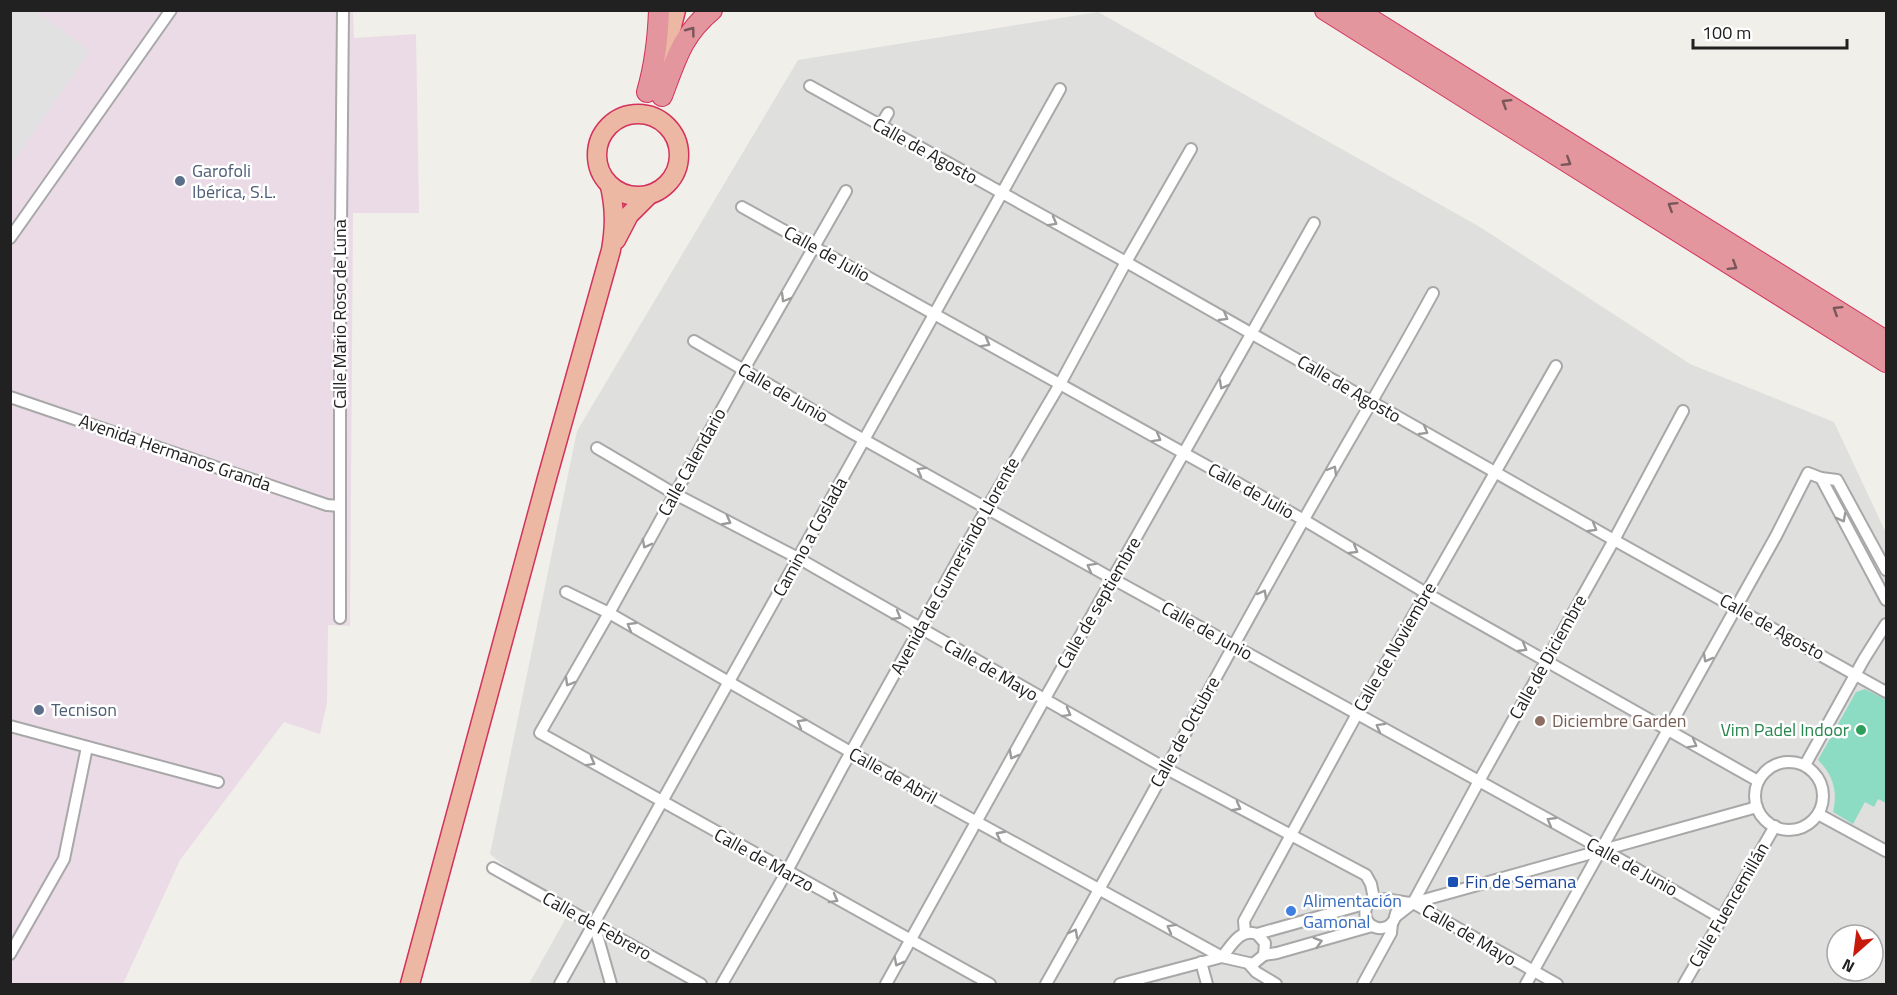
<svg xmlns="http://www.w3.org/2000/svg" width="1897" height="995" viewBox="0 0 1897 995" font-family="'Titillium Web',sans-serif">
<style>
.residential{fill:#dfdfde;fill-rule:evenodd}
.industrial{fill:#eadbe6}
.pitch{fill:#8cdbc3}
.parking{fill:#e1e1e1}
.lines{fill:none;stroke-linecap:round;stroke-linejoin:round}
.minor-casing{stroke:#a8a8a8;stroke-width:14}
.trunk-casing{stroke:#d3325d;stroke-width:21}
.motorway-casing{stroke:#d3325d;stroke-width:22}
.minor{stroke:#fff;stroke-width:10}
.trunk{stroke:#edb8a3;stroke-width:18}
.motorway{stroke:#e3969e;stroke-width:20}
.oneway{stroke:#785659}
.oneway2{stroke:#9b9b9b}
.service-dot{fill:#5c6f8a;stroke:#fff;stroke-width:2}
.education-dot{fill:#8d6e63;stroke:#fff;stroke-width:2}
.leisure-dot{fill:#2e9e5b;stroke:#fff;stroke-width:2}
.transit-dot{fill:#1a4fb4;stroke:#fff;stroke-width:2}
.shop-dot{fill:#3f7fe0;stroke:#fff;stroke-width:2}
.labels{text-anchor:middle;stroke-width:5;stroke-linejoin:round;paint-order:stroke}
.street-label{font-size:18px;fill:#212121;stroke:#fff}
.service-label{font-size:18px;fill:#4e5e75;stroke:#fff;text-anchor:start}
.education-label{font-size:18px;fill:#785e54;stroke:#fff;text-anchor:start}
.leisure-label{font-size:18px;fill:#27864d;stroke:#fff;text-anchor:end}
.transit-label{font-size:18px;fill:#164399;stroke:#fff;text-anchor:start}
.shop-label{font-size:18px;fill:#366cbe;stroke:#fff;text-anchor:start}
</style>
<rect width="100%" height="100%" fill="#f1efe9"/>
<path class="residential" d="M1098,12L1480,227L1690,364L1834,422L1886,533V984H529L567,916L490,854L577,431L798,60ZM1837,935H1873V971H1837Z"/>
<polygon class="industrial" points="10,11 353,11 354,38 416,34 419,213 353,213 350,626 328,625 327,703 320,734 284,722 180,860 123,984 11,984"/>
<path class="pitch" d="M1865,689L1886,700V803L1878,799L1874,807L1865,802L1853,824L1833,812C1838,791 1833,775 1818,760L1856,692Z"/>
<polygon class="parking" points="11,10 36,11 90,51 11,165"/>
<g class="lines">
<defs>
<g id="minor">
<polyline points="810,86 1126,262 1614,540 1886,692"/>
<polyline points="880,126 888,113"/>
<polyline points="846,191 743,371 609,613 540,733 990,984"/>
<polyline points="742,207 1304,520 1426,593 1758,781"/>
<polyline points="10,238 171,10"/>
<polyline points="694,341 852,433 1113,579 1602,849 1721,918"/>
<polyline points="10,397 327,505 340,506"/>
<polyline points="597,448 675,494 798,558 1165,768 1366,875 1371,884 1374,899"/>
<polyline points="1821,478 1837,480 1886,570"/>
<polyline points="566,592 609,613 868,762 1222,957"/>
<polyline points="340,618 340,335 343,10"/>
<polyline points="10,726 218,782"/>
<circle cx="1789" cy="796" r="34"/>
<polyline points="1805,765 1864,659 1886,624"/>
<polyline points="1818,814 1886,851"/>
<polyline points="493,868 701,984"/>
<path d="M1368,903C1355,929 1393,939 1396,913"/>
<polyline points="1413,903 1557,984"/>
<polyline points="1395,917 1413,903 1479,781 1614,540 1683,411"/>
<polyline points="594,924 611,984"/>
<polyline points="1245,933 1244,921 1357,714 1556,366"/>
<path d="M1257,934L1368,903C1381,894 1397,903 1413,903L1757,807"/>
<polyline points="10,954 64,859 87,747"/>
<polyline points="1264,955 1277,953 1372,926"/>
<polyline points="1201,962 1207,984"/>
<polyline points="1249,964 1256,972 1276,984"/>
<polyline points="560,984 1060,89"/>
<polyline points="722,984 786,873 842,768 987,508 1060,384 1126,262 1191,149"/>
<polyline points="886,984 1044,700 1314,223"/>
<path d="M1046,984C1133,831 1216,675 1303,521C1346,445 1391,370 1433,293"/>
<path d="M1120,984L1222,957L1253,964L1264,955L1265,943L1257,934C1240,928 1232,945 1222,957"/>
<polyline points="1363,984 1391,933 1392,923"/>
<polyline points="1526,984 1776,536 1808,473 1821,478 1886,600"/>
<polyline points="1684,984 1775,826"/>
</g>
<g id="trunk">
<polyline points="662,89 664,58 676,10"/>
<circle cx="638" cy="155" r="41"/>
<polyline points="616,240 629,215 648,196"/>
<path d="M410,984L547,478L611,250C615,227 615,209 610,186"/>
</g>
<g id="motorway">
<polyline points="1325,10 1886,362"/>
<polyline points="1356,10 1886,341"/>
<path d="M647,92C655,65 658,38 659,10"/>
<path d="M662,96C676,60 681,36 712,10"/>
</g>
</defs>
<use href="#minor" class="minor-casing"/>
<use href="#trunk" class="trunk-casing"/>
<use href="#motorway" class="motorway-casing"/>
<use href="#minor" class="minor"/>
<use href="#trunk" class="trunk"/>
<use href="#motorway" class="motorway"/>
</g>
<defs><path id="oneway-chevron" d="M-2-3.5L2.5 0L-2 3.5" fill="none" stroke-width="1.6" stroke-linecap="round" stroke-linejoin="round" transform="scale(1.5)"/></defs>
<g class="oneway">
<use href="#oneway-chevron" transform="translate(691 31) rotate(-53)"/>
<use href="#oneway-chevron" transform="translate(1506 103) rotate(-148)"/>
<use href="#oneway-chevron" transform="translate(1567 162) rotate(32)"/>
<use href="#oneway-chevron" transform="translate(1672 206) rotate(-148)"/>
<use href="#oneway-chevron" transform="translate(1733 266) rotate(32)"/>
<use href="#oneway-chevron" transform="translate(1837 310) rotate(-148)"/>
</g>
<g class="oneway2">
<use href="#oneway-chevron" transform="translate(1053 222) rotate(29)"/>
<use href="#oneway-chevron" transform="translate(785 298) rotate(120)"/>
<use href="#oneway-chevron" transform="translate(1224 317) rotate(30)"/>
<use href="#oneway-chevron" transform="translate(986 343) rotate(29)"/>
<use href="#oneway-chevron" transform="translate(1223 385) rotate(119)"/>
<use href="#oneway-chevron" transform="translate(1424 431) rotate(30)"/>
<use href="#oneway-chevron" transform="translate(1157 438) rotate(29)"/>
<use href="#oneway-chevron" transform="translate(1333 470) rotate(-60)"/>
<use href="#oneway-chevron" transform="translate(921 471) rotate(-151)"/>
<use href="#oneway-chevron" transform="translate(1842 518) rotate(62)"/>
<use href="#oneway-chevron" transform="translate(727 521) rotate(28)"/>
<use href="#oneway-chevron" transform="translate(1593 528) rotate(30)"/>
<use href="#oneway-chevron" transform="translate(646 544) rotate(118)"/>
<use href="#oneway-chevron" transform="translate(1354 550) rotate(30)"/>
<use href="#oneway-chevron" transform="translate(1091 567) rotate(-151)"/>
<use href="#oneway-chevron" transform="translate(1263 594) rotate(-61)"/>
<use href="#oneway-chevron" transform="translate(897 616) rotate(30)"/>
<use href="#oneway-chevron" transform="translate(631 626) rotate(-150)"/>
<use href="#oneway-chevron" transform="translate(1523 648) rotate(30)"/>
<use href="#oneway-chevron" transform="translate(1707 658) rotate(119)"/>
<use href="#oneway-chevron" transform="translate(569 682) rotate(120)"/>
<use href="#oneway-chevron" transform="translate(1067 713) rotate(29)"/>
<use href="#oneway-chevron" transform="translate(801 723) rotate(-150)"/>
<use href="#oneway-chevron" transform="translate(1380 727) rotate(-151)"/>
<use href="#oneway-chevron" transform="translate(1693 744) rotate(29)"/>
<use href="#oneway-chevron" transform="translate(1013 755) rotate(119)"/>
<use href="#oneway-chevron" transform="translate(591 762) rotate(29)"/>
<use href="#oneway-chevron" transform="translate(1237 807) rotate(28)"/>
<use href="#oneway-chevron" transform="translate(1551 821) rotate(-150)"/>
<use href="#oneway-chevron" transform="translate(1000 835) rotate(-152)"/>
<use href="#oneway-chevron" transform="translate(834 899) rotate(29)"/>
<use href="#oneway-chevron" transform="translate(1171 928) rotate(-151)"/>
<use href="#oneway-chevron" transform="translate(1074 933) rotate(-61)"/>
<use href="#oneway-chevron" transform="translate(1318 942) rotate(-16)"/>
<use href="#oneway-chevron" transform="translate(898 962) rotate(118)"/>
</g>
<g class="service-dot">
<circle cx="180" cy="181" r="6"/>
<circle cx="39" cy="710" r="6"/>
</g>
<circle class="education-dot" cx="1540" cy="721" r="6"/>
<circle class="leisure-dot" cx="1861" cy="730" r="6"/>
<rect class="transit-dot" x="1447" y="876" width="12" height="12" rx="3"/>
<circle class="shop-dot" cx="1291" cy="911" r="6"/>
<g class="labels">
<g class="street-label">
<text transform="translate(925 151) rotate(29)" y="6">Calle de Agosto</text>
<text transform="translate(827 254) rotate(29)" y="6">Calle de Julio</text>
<text transform="translate(340 314) rotate(-90)" y="6">Calle Mario Roso de Luna</text>
<text transform="translate(1349 389) rotate(30)" y="6">Calle de Agosto</text>
<text transform="translate(783 393) rotate(30)" y="6">Calle de Junio</text>
<text transform="translate(175 453) rotate(19)" y="6">Avenida Hermanos Granda</text>
<text transform="translate(692 462) rotate(-61)" y="6">Calle Calendario</text>
<text transform="translate(1251 491) rotate(29)" y="6">Calle de Julio</text>
<text transform="translate(810 537) rotate(-61)" y="6">Camino a Coslada</text>
<text transform="translate(955 566) rotate(-61)" y="6">Avenida de Gumersindo Llorente</text>
<text transform="translate(1099 603) rotate(-60)" y="6">Calle de septiembre</text>
<text transform="translate(1772 627) rotate(29)" y="6">Calle de Agosto</text>
<text transform="translate(1207 631) rotate(29)" y="6">Calle de Junio</text>
<text transform="translate(1395 647) rotate(-60)" y="6">Calle de Noviembre</text>
<text transform="translate(1548 657) rotate(-61)" y="6">Calle de Diciembre</text>
<text transform="translate(991 670) rotate(30)" y="6">Calle de Mayo</text>
<text transform="translate(1185 732) rotate(-61)" y="6">Calle de Octubre</text>
<text transform="translate(893 776) rotate(29)" y="6">Calle de Abril</text>
<text transform="translate(764 860) rotate(29)" y="6">Calle de Marzo</text>
<text transform="translate(1632 867) rotate(29)" y="6">Calle de Junio</text>
<text transform="translate(1729 905) rotate(-60)" y="6">Calle Fuencemillán</text>
<text transform="translate(597 926) rotate(29)" y="6">Calle de Febrero</text>
<text transform="translate(1469 935) rotate(30)" y="6">Calle de Mayo</text>
</g>
<g class="service-label">
<text x="192" y="177">Garofoli<tspan x="192" dy="21">Ibérica, S.L.</tspan></text>
<text x="51" y="716">Tecnison</text>
</g>
<g class="education-label">
<text x="1552" y="727">Diciembre Garden</text>
</g>
<g class="leisure-label">
<text x="1849" y="736">Vim Padel Indoor</text>
</g>
<g class="transit-label">
<text x="1465" y="888">Fin de Semana</text>
</g>
<g class="shop-label">
<text x="1303" y="907">Alimentación<tspan x="1303" dy="21">Gamonal</tspan></text>
</g>
</g>
<rect width="1897" height="995" fill="none" stroke="#212121" stroke-width="24"/>
<g transform="translate(1855 953) rotate(208)"><circle r="28" fill="#ffffff" stroke="#a6a6a6" stroke-width="1.5"/>
<path d="M0-4.5L10 22L0 15L-10 22Z" fill="#c81a0b"/>
<text y="-9" font-size="16" font-weight="bold" text-anchor="middle" fill="#212121">N</text>
</g>
<path d="M1693 39v9h154v-9" fill="none" stroke="#212121" stroke-width="3"/>
<text x="1702" y="39" font-size="18" fill="#212121" stroke="#ffffff" stroke-width="4.5" paint-order="stroke">100 m</text>
</svg>
